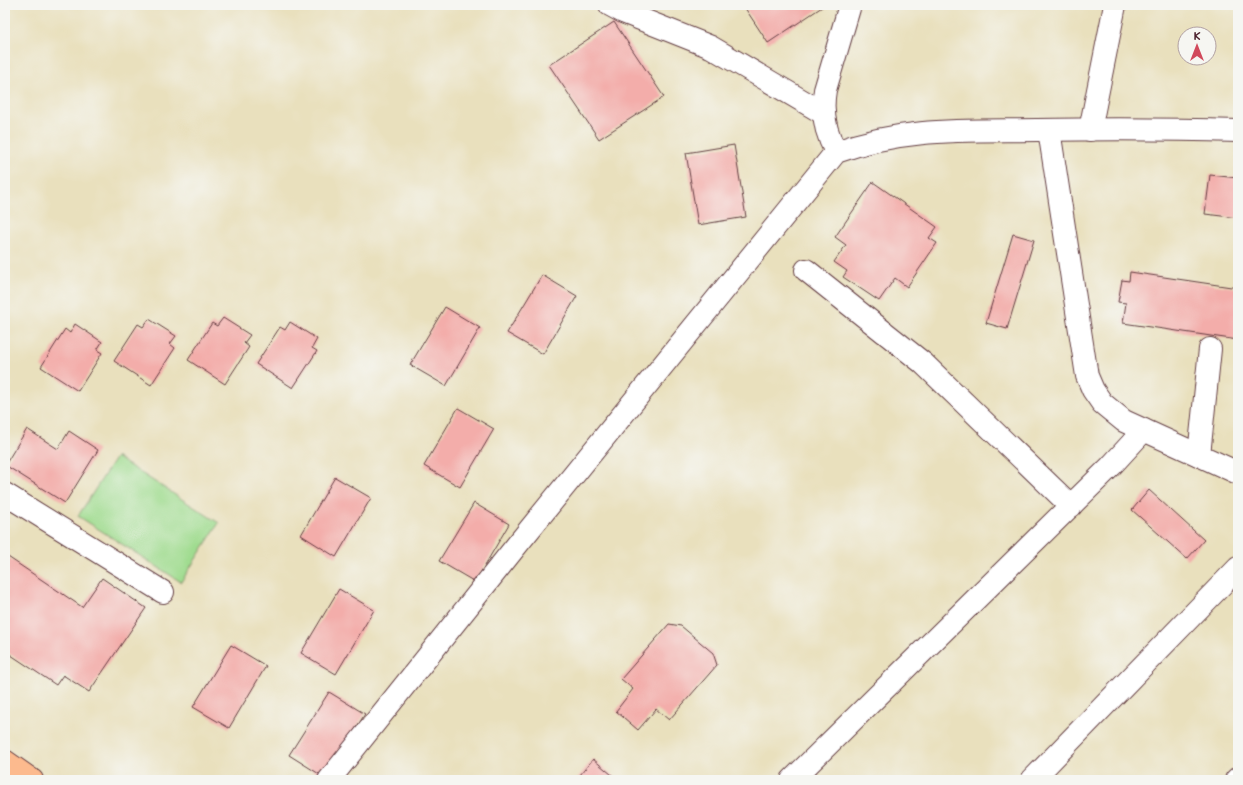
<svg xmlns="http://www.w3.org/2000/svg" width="1243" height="785" viewBox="0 0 1243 785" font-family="Mali,sans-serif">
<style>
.green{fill:#a0dc90;stroke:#757e5e}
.building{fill:#f3adaa}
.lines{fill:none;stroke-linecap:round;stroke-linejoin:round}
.minor-casing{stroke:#623c41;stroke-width:24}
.major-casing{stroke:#623c41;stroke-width:24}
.minor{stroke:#fff;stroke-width:22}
.major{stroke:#fcba8e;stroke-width:22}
</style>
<rect width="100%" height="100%" fill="#f6f6f2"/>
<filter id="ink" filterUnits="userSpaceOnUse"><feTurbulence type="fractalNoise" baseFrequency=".025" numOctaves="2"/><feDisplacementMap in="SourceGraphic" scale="8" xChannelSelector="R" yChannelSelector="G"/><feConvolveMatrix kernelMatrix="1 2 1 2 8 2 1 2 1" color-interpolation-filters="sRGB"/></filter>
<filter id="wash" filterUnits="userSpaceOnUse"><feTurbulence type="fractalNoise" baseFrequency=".012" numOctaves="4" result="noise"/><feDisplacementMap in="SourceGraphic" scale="16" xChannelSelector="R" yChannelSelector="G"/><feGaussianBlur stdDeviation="0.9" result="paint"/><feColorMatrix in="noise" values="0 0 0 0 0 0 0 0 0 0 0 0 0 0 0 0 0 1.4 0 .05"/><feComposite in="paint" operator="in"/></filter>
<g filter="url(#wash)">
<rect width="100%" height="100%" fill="#e9e0bd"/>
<polygon class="green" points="116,457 219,523 181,582 78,516"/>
<g id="blocks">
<g class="building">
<polygon points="743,5 825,5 768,43"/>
<polygon points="614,22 664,97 599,139 549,65"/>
<polygon points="734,145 746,217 698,225 686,153"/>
<polygon points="1210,175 1238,178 1238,218 1205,214"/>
<polygon points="873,182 937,227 929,238 937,243 907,287 895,278 879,301 843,277 847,271 834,262 846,245 835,237"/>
<polygon points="1013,234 1034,240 1007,329 986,323"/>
<polygon points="1130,272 1238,288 1238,340 1123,323 1126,303 1118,302 1122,280 1129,281"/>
<polygon points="542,275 577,296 543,354 507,333"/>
<polygon points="445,307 480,328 446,386 410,365"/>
<polygon points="223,318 250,335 244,343 249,347 225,384 188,360 212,323 217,326"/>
<polygon points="149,319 176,336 170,344 175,348 151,385 114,361 138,324 143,327"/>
<polygon points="290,322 317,339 312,348 317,351 293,388 256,364 280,327 285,330"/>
<polygon points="75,324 102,342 97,350 102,353 78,391 41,367 65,329 70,333"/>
<polygon points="458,408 494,429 460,487 424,466"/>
<polygon points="27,429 58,449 69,431 98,450 65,503 5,465"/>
<polygon points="335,477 371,498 336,557 301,535"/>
<polygon points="1149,490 1204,540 1187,559 1132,510"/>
<polygon points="474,503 509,524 475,582 439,561"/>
<polygon points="5,555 82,607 102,578 146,608 89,692 63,675 56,685 5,651"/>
<polygon points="339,589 374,610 336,674 301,653"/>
<polygon points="669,624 681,626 713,653 717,665 669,720 656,709 638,730 616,711 633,689 621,679"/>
<polygon points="231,645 266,666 229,728 193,707"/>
<polygon points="329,692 365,714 324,777 289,755"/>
<polygon points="593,759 618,780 576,780"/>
</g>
</g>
</g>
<g filter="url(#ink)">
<use href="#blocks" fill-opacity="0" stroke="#623c41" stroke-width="1"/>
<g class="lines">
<defs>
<g id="minor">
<polyline points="610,5 623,12 711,47 823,113"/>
<polyline points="1049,130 1087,376 1093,390 1102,403 1124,421 1238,473"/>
<polyline points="1090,130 1115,5"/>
<path d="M836,152C825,132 821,113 825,90L850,5"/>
<polyline points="806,270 923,363 1071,506"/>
<polyline points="1199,455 1210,349"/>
<polyline points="5,494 163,592"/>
<path d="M329,780L521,540L836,152C903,127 968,131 1037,130C1104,129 1171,129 1238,131"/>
<polyline points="792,780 1111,466 1144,430"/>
<polyline points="1032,780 1238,568"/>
<polyline points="1236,780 1238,778"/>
</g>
<polyline id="major" points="5,761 32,780"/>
</defs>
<use href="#minor" class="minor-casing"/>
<use href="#major" class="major-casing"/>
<use href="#minor" class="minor"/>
<use href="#major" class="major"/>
</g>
</g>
<rect width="1243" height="785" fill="none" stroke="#f6f6f2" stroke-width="20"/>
<g transform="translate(1197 46)"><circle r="19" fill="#f6f6f2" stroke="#b1a0a2"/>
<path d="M0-3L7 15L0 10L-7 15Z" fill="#d1495b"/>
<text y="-6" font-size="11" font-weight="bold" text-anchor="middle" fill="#4a1f2b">K</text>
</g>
</svg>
